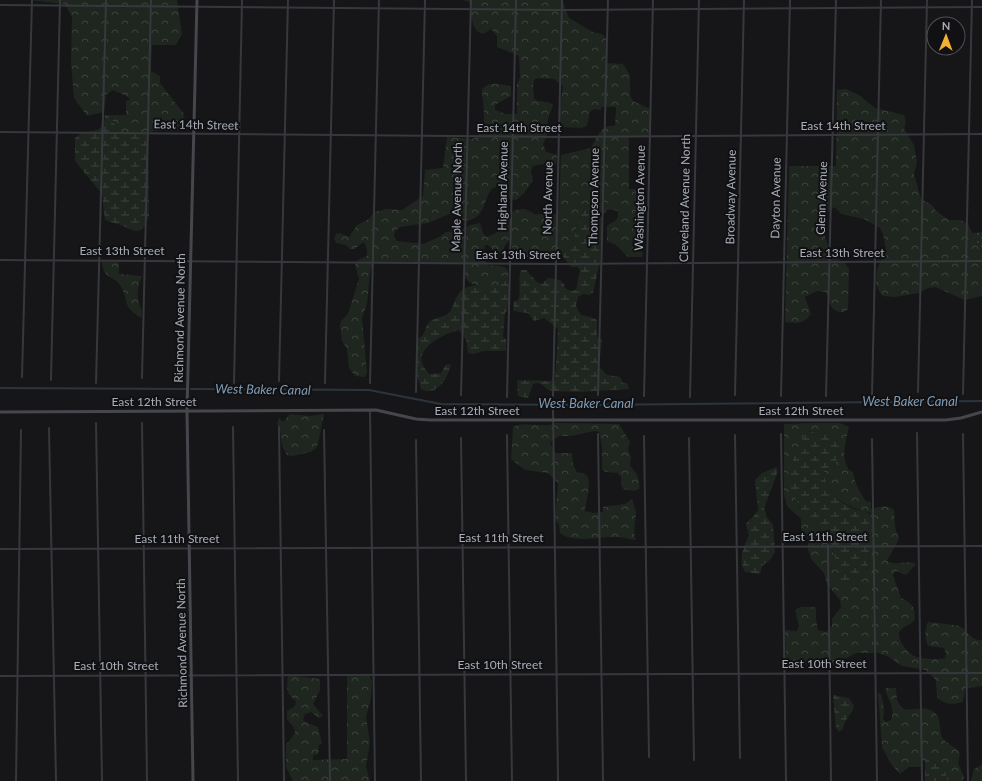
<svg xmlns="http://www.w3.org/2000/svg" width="982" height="781" viewBox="0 0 982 781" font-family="Lato,sans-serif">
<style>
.grass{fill:url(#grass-dots)}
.forest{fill:url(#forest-crowns);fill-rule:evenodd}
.wetland{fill:url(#wetland-marsh)}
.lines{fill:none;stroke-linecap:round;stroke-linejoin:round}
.canal{stroke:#2c353c;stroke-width:2}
.street{stroke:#37383d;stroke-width:2}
.secondary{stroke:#45474d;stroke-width:3}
.labels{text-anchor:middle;stroke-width:4;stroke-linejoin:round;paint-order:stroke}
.street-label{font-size:12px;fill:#a8adb8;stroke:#111113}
.water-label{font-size:13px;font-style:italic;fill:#7f9bb3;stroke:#111113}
</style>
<defs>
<pattern id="grass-dots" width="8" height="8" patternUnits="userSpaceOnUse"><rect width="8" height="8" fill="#1e261f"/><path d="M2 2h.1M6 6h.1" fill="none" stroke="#3c433d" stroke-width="1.8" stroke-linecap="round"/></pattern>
<pattern id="forest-crowns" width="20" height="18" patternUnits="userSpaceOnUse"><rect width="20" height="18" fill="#1e261f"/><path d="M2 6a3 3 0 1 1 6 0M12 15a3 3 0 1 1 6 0" fill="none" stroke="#3c433d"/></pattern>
<pattern id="wetland-marsh" width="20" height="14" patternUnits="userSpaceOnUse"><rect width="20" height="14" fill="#1e261f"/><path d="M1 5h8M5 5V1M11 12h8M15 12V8" fill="none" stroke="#3c433d"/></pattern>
</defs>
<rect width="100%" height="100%" fill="#161618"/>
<polygon class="grass" points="982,232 982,249 976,242 972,233"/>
<g class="forest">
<polygon points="28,0 177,0 182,34 176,45 152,45 151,71 160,76 160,83 184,114 186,130 153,131 126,135 117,129 110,115 126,115 126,101 130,100 128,97 113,90 106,95 104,112 87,116 74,98 71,63 72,17 65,4"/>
<path d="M463,0H562L569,18L593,32L602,34L606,38V63L623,64L630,75V95L633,101L650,109V137L629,136V189H642L643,235L634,240L632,242L633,251L643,252L642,257H628L616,245L607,241V226C614,221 619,221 618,211L608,209L607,202L589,204L585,207L577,225L574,240L562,255H559L558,253L552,256H530L521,259L515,256L510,240L505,245L502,255L497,254L488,245H485L484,252L487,265L505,267L508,271V277L500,286C491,288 470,288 465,277C464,274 464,269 464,265L460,263H373L370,272L367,304L362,318L367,373L365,377L355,376L349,368L347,349L342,341L340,325L341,321L348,314L359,279L355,265L358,260L367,256C367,250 367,246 363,242L355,249H350L346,245L336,243L334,238L336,234L340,233L349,237L357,225L369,219L374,212L387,209L402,210L423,196L425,170L443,168L447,137L472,139C491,133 482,104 482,89C491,80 499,85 511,86V96L495,105V110L506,114H517V84L520,77L519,56L497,47V36L491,29L483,34C470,30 472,14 469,2ZM540,78L554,79L563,86L559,117L560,127L581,128L587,126L590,112L594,109L601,110V107H616L615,126C602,123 596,139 591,148L561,155L559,210L556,214L550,216C544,212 541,215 535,214C531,213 528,209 524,209C503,208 509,233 486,237L483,233L480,223L470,225L459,231L446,232L439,237L423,244L397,241L394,236L395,231L400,227L428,223L449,214L459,216L464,221C492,220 481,184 500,187L508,199L516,200L524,193L533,181L531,171L533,166L548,163L556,165L557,155L546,152L543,144L547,135L548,119L553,105C547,100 541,103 534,99L533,84L535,79Z"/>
<path d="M846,89L859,95L875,108L904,115L906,122L904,129L914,145L917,163L914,174L921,199L932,205L936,211L949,220H961L968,224L976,242L982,249V296L965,300L935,287L928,288L919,293L895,297L883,296L879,291L876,283L877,270L886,248L883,234L880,228L864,219L841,214L835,207C815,216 826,243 833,256L844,262L849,269L848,309L844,312C829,312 831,304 826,292L817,291L805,297L811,314C804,324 796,324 785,322L789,166H836L837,90Z"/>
<path d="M102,262H119V274L142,276C139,283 137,291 138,299C139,307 144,309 141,318C120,305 130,301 120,285C115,276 103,280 102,262Z"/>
<polygon points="290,414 310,416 324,414 318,444 316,448 311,452 292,456 287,455 282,446 280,431 277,423 279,418 283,422"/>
<path d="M556,423L619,424L630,442L628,449L631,457L630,466C636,472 641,480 639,489L634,491L623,489L621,485V477L618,473L606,472L602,470V446L599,432L594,431L571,436H559L554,439L550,443L555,453H572L573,465L577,472C579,473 584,473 586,475C593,480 585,504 585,511L593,513L603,512V507L625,504L632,499L636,512L634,533L636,540C630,540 624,537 617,537C601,536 574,544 560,533L559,525L555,520L558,483L548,473L525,470L511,459L513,427C526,420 543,429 556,423Z"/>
<path d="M814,423H840L849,427C846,442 840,456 849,470L853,472C855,484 859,491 866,501L871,502V509C878,507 888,504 894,510L895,527L899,539L887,561C898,567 906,559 916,564L906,575L896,571L893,575L901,598C912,602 917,610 914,621C910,625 901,627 899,633C897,640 908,653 914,656C918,659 941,660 945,658L946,653L944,648L928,646C925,640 924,628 928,622C931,622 956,625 959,626C968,630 970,641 982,640V686L965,689L963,702C952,705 945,705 937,697L936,680L926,670L902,666L889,657L878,653H856L830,667H823L817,664L786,663L785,630L797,631L799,626L795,610L801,607H816V619L818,630L826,632L832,626V619L841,607L840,600L827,584L824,573L811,559L808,549V539L801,529V519L787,506L784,495V424ZM806,431L824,434L838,441L839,447L836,462L824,471C824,496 850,509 871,513L870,555L867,570L838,576V561L830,547L835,544H828C825,534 818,526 812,518C807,511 800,505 796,498C782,474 797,454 806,431Z"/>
<path d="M288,675L320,679V690L313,704L323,716L319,718L311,712L305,714L303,720L307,723L318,727L322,743L318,746L319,751L317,755H313V760L347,759V676H370L372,682L371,698L366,717L370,743L366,766L370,781H293L286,767V745L295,733L294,728L287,719V711L295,706L296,701C285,693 287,687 288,675Z"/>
<path d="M885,688H896L897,700L902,708C911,712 921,706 930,710C943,715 938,727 942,737C945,743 956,747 960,753L958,763L964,777L962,781H947C947,770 934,755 922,761V767H909L900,774L891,764L882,747L878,693L881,694C883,701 885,712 883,719L886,722L891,720C896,706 887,700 885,688Z"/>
<polygon points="982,765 982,781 971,781 974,769"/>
</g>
<g class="wetland">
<path d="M105,115H110L117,129L126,134L153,131L148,133L149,216C143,233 138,234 123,226C117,223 111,223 105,220L102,194L75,161V138C88,126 104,138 105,115Z"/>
<path d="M607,202L609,209L602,215L600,261L593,293L589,295L583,294L578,297L576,306L581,315L591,317L597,320V337L602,339L599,367L607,375L620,377L623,383L628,384L629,389L581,392L550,391C543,387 543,381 533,384L528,398L518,396L517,380L555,381L558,329L544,318L534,321L528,313L513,311L514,301L518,300C522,291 517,280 521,270H526L537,282L542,284L548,278L560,280L564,284L565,288L571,291L576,290L580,270L577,267H571L562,255L574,240L577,225L585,207L589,204Z"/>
<path d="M508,277L509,295L507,312H505L503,337L506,340V351H483L473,354L468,353L466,339L459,330C440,335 406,353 430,374L441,373L446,365L451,364C448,378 436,398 421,389L417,375V339C427,336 423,326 431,321C436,317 444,317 449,313C454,306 455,296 462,290C477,278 496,296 508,277Z"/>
<path d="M805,431L824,434L838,441L839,447L836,462L824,471C824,488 839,503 854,509C860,511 867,511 872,515C872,527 872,563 865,572C861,577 853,581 847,584L838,582C837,565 839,562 830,547L832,544H828C821,519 786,503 789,475C791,459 801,445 805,431Z"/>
<path d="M776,467L778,471L764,508L767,517L773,525L775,552L770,560L762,566L760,574L745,572C738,560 743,547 749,536L746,524C750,518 756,516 758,509L755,480L762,473Z"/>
<path d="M833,695L849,698L854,706C852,715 844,719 843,729L839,732L836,728Z"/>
<path d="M925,759C936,760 947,769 947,781H925Z"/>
</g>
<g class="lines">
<g class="canal">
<polyline points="0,388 185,389"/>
<polyline points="191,389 369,390 441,404 586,405 982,401"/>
</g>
<g class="street">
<polyline points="0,5 562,10 982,7"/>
<polyline points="0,132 559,137 982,134"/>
<polyline points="0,260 556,264 982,261"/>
<polyline points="22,377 32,0"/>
<polyline points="142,378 151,0"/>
<polyline points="51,380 60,0"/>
<polyline points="279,381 288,0"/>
<polyline points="96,383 106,0"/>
<polyline points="234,383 242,0"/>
<polyline points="325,383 334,0"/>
<polyline points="370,383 379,0"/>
<polyline points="416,392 425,0"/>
<polyline points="918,392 927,0"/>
<polyline points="963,394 972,0"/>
<polyline points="461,395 471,0"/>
<polyline points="598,395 608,0"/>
<polyline points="735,395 744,0"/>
<polyline points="872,395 881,0"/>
<polyline points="553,396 562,0"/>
<polyline points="644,396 653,0"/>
<polyline points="781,396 790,0"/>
<polyline points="826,396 836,0"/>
<polyline points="507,397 516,0"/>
<polyline points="690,397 699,0"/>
<polyline points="553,407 558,781"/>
<polyline points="370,410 375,781"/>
<polyline points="96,423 102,781"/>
<polyline points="142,423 147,781"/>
<polyline points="233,427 238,781"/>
<polyline points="279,427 284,781"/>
<polyline points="49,428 56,781"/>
<polyline points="324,430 330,781"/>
<polyline points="917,433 922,781"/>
<polyline points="598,434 603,781"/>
<polyline points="781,434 786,781"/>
<polyline points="963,434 968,781"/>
<polyline points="507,435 512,781"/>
<polyline points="735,435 740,758"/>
<polyline points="644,436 649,757"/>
<polyline points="461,438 466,781"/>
<polyline points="689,438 694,760"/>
<polyline points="872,439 877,781"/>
<polyline points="416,440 421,781"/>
<polyline points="828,546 831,781"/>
<polyline points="0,549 982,546"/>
<polyline points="0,676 982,673"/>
<polyline points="16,781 21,430"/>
</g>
<g class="secondary">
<polyline points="0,412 376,410 416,419 430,420 946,420 961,418 982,412"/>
<polyline points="193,781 187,411 197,0"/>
</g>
</g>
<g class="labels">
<g class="street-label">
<text transform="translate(196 125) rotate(1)" y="4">East 14th Street</text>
<text x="843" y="130">East 14th Street</text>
<text x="519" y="132">East 14th Street</text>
<text transform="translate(503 186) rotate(-89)" y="4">Highland Avenue</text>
<text transform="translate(457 197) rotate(-89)" y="4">Maple Avenue North</text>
<text transform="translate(594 197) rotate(-89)" y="4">Thompson Avenue</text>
<text transform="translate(731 197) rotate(-89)" y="4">Broadway Avenue</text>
<text transform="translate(548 198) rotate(-89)" y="4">North Avenue</text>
<text transform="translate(640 198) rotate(-89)" y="4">Washington Avenue</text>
<text transform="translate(685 198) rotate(-89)" y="4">Cleveland Avenue North</text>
<text transform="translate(776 198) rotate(-89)" y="4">Dayton Avenue</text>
<text transform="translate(822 198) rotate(-88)" y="4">Glenn Avenue</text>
<text x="122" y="255">East 13th Street</text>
<text x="842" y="257">East 13th Street</text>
<text x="518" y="259">East 13th Street</text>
<text transform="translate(180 318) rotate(-89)" y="4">Richmond Avenue North</text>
<text x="154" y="406">East 12th Street</text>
<text x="477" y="415">East 12th Street</text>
<text x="801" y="415">East 12th Street</text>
<text x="825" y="541">East 11th Street</text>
<text x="501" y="542">East 11th Street</text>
<text x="177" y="543">East 11th Street</text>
<text transform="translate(182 643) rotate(-91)" y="4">Richmond Avenue North</text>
<text x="824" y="668">East 10th Street</text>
<text x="500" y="669">East 10th Street</text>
<text x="116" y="670">East 10th Street</text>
</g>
<g class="water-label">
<text transform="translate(263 389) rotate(1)" y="5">West Baker Canal</text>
<text x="910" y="406">West Baker Canal</text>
<text x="586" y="408">West Baker Canal</text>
</g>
</g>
<g transform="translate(946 36) rotate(1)"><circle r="19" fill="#111113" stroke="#4d4f55"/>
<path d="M0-3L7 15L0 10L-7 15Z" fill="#f2b134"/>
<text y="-6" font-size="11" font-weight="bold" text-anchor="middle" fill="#a8adb8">N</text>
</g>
</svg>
